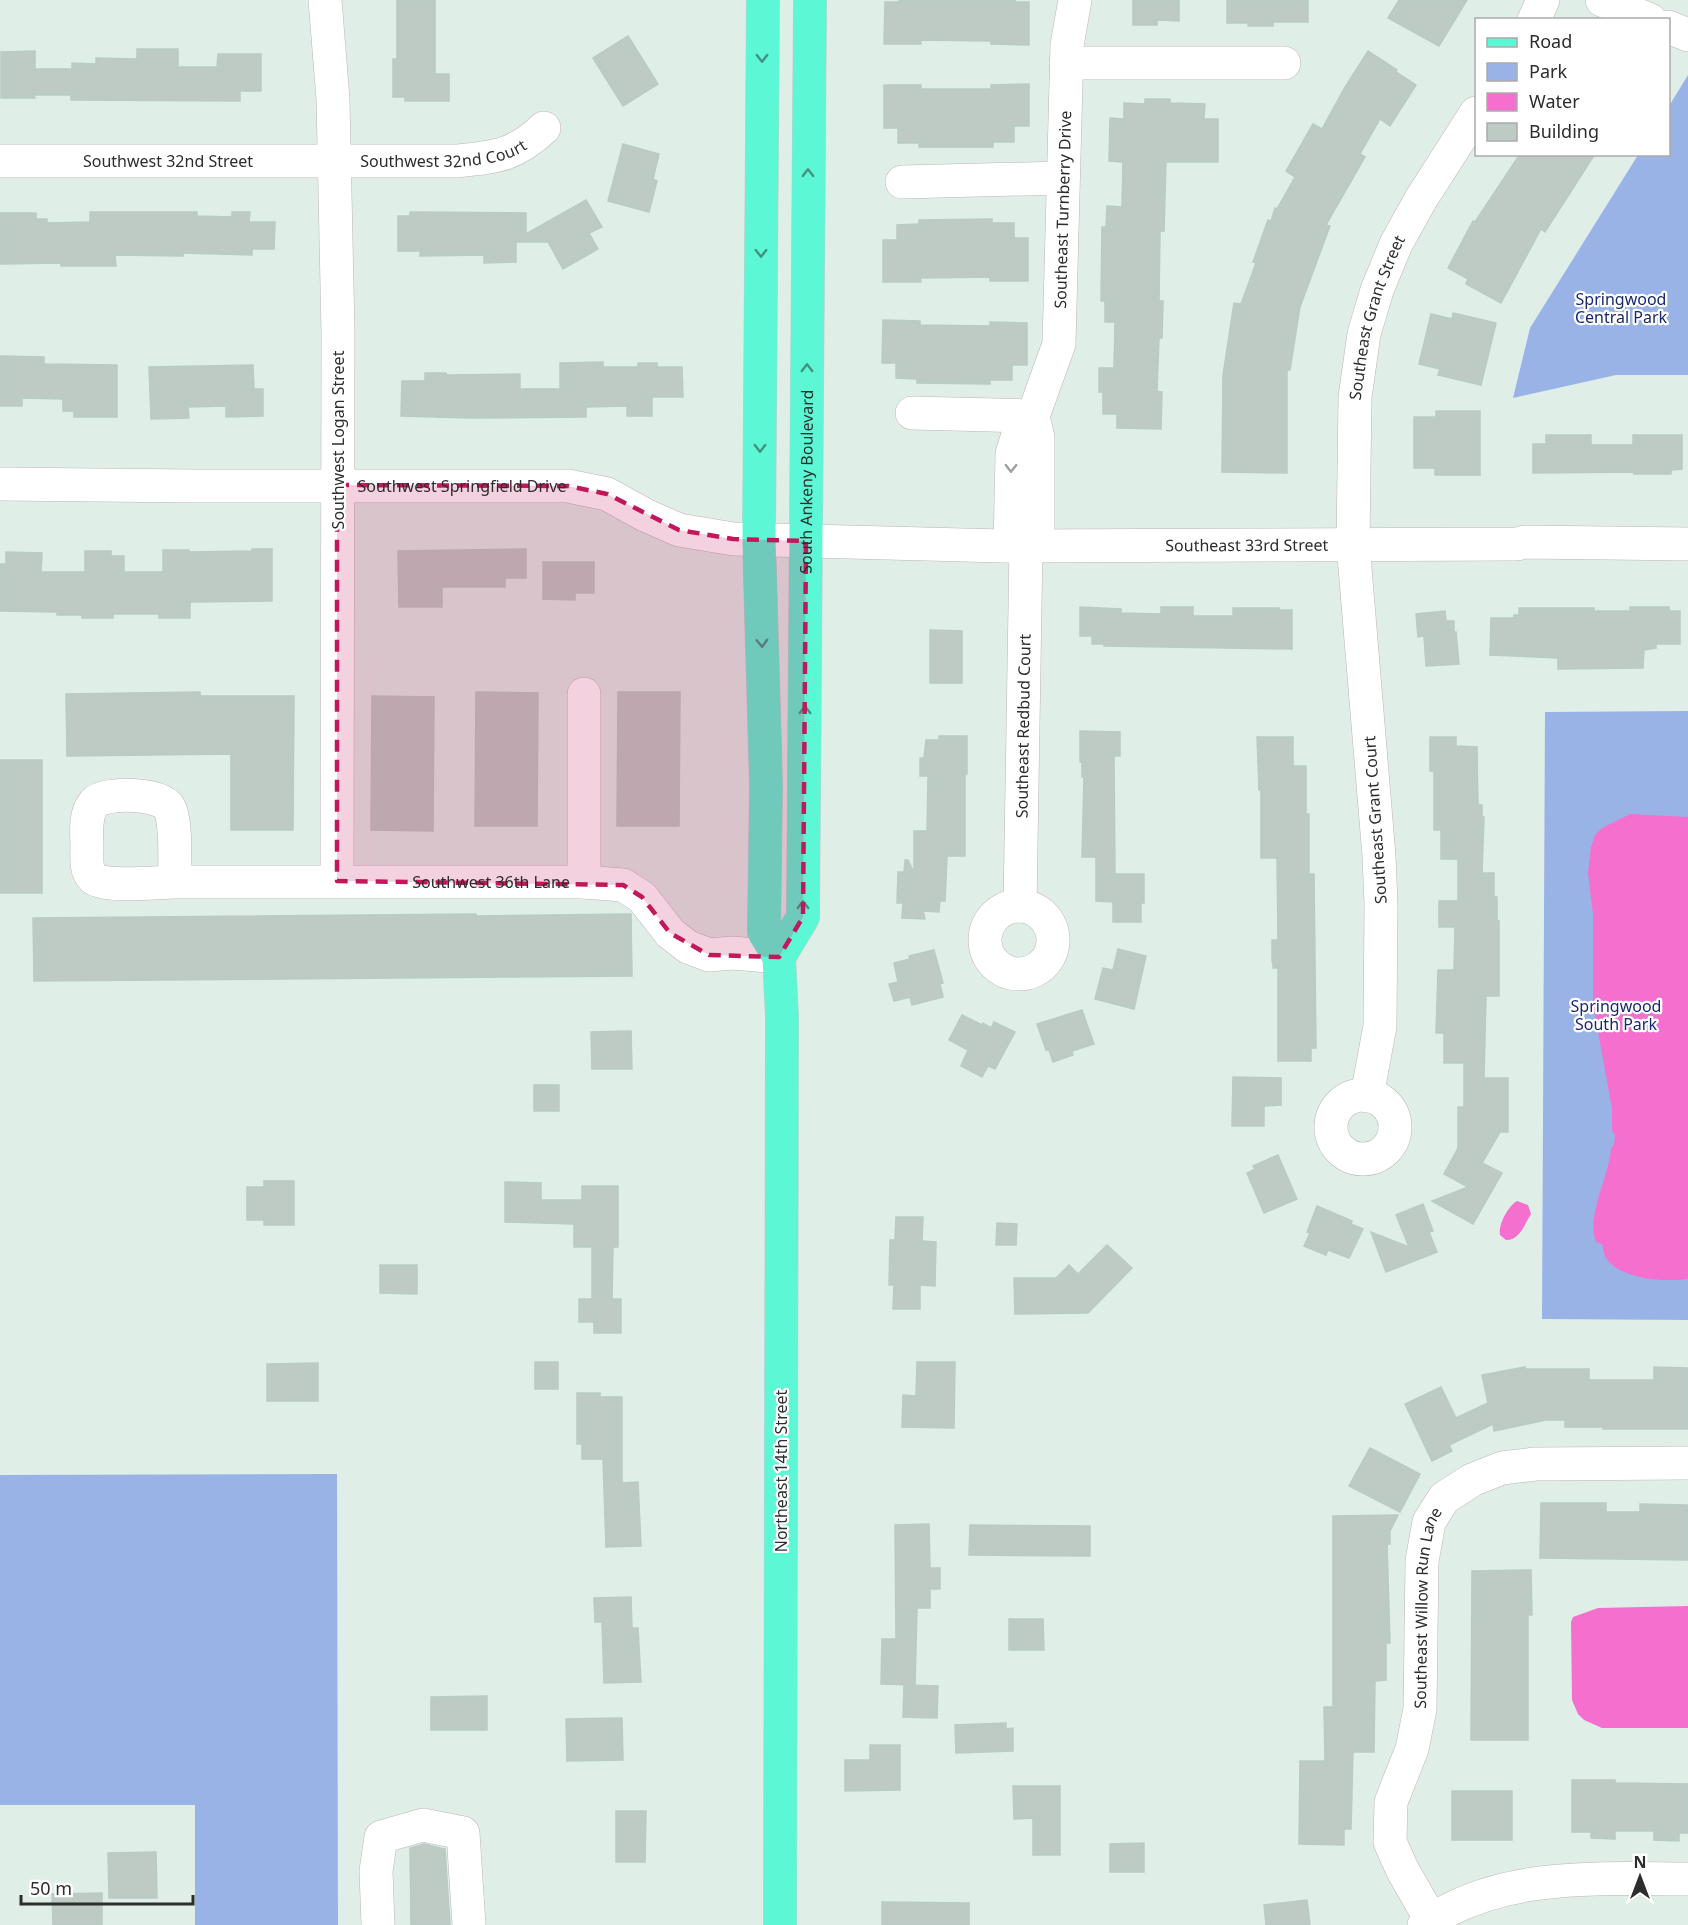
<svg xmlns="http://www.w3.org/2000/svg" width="1688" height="1925" viewBox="0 0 1688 1925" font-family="'Noto Sans',sans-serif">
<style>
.green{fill:#9ab3e7}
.water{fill:#f46fce}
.building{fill:#becbc5;stroke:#b8cbc5;stroke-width:1.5}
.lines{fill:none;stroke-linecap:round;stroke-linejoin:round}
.minor-casing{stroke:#c1b3b5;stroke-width:34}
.major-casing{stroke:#cdcdcd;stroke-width:34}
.minor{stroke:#fff;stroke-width:33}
.major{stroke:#5cf7d5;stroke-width:33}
.oneway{stroke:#449281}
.oneway2{stroke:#a0a0a0}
.marked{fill:#c2185b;fill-opacity:0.2;stroke:#c2185b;stroke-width:4.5;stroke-dasharray:12 8;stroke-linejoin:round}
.labels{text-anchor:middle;stroke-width:4.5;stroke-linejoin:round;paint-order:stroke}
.street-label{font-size:16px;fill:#2d2d2d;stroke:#fff}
.park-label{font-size:16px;fill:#18286f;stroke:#fff}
</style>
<rect width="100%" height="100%" fill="#dfefe8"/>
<g class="green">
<polygon points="1688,75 1688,375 1616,375 1513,398 1530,328 1638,155 1668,154 1669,106"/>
<polygon points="1688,711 1688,1320 1542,1319 1545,712"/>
<polygon points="337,1474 338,1925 195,1925 195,1805 0,1805 0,1475"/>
</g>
<g class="water">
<path d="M1630,814L1688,817V1279C1665,1282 1621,1280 1606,1258C1604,1255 1603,1248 1602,1244L1596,1242C1586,1215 1609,1178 1611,1148L1614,1145L1615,1135L1612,1131V1109L1593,1004V914L1588,873L1591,847L1595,835L1602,828Z"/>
<path d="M1517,1201L1528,1205L1531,1214C1524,1225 1520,1240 1506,1240L1500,1235C1498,1225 1508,1206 1517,1201Z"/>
<polygon points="1688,1606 1688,1728 1602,1728 1584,1720 1578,1714 1572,1700 1571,1622 1573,1617 1598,1608"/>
</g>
<g class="building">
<polygon points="397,0 435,0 435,74 449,74 449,101 405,101 405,97 393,97 393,59 397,59"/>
<polygon points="899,0 1015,0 1015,2 1029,2 1029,45 991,44 991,41 921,40 921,44 884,44 885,2 899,2"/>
<polygon points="1133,0 1179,0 1179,21 1157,20 1157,25 1133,25"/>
<polygon points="1227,0 1308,0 1308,22 1273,22 1273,26 1248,26 1248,23 1227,23"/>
<polygon points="1399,0 1467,0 1439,46 1388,18"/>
<polygon points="628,36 658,84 623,106 593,58"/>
<polygon points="137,49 178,49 178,67 217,67 218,54 261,54 261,91 240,91 240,101 71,100 71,95 34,95 35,98 1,98 1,52 35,51 35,69 72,69 72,63 96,64 96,58 137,59"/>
<polygon points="1368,51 1397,70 1396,72 1416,85 1390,126 1380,119 1360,154 1365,157 1326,225 1330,226 1300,307 1290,370 1287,370 1287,473 1222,472 1223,375 1234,303 1241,304 1256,263 1253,262 1268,220 1271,221 1275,208 1277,209 1295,177 1286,171 1313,124 1322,129 1344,89"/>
<polygon points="1029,84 1029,126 1014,126 1014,142 993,142 993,147 919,147 919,143 898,143 898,128 884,128 884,85 921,85 921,89 991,89 991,85"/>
<polygon points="1145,99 1170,99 1170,103 1205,104 1204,119 1218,119 1218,162 1166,162 1164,231 1160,231 1159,301 1163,301 1162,338 1159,338 1157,391 1162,392 1161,429 1117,428 1117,414 1103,414 1103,392 1099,392 1099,368 1114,368 1115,322 1105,322 1105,301 1101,301 1102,227 1106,227 1107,206 1122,207 1123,162 1109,161 1110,118 1124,119 1124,103 1145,104"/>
<polygon points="623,144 659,154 653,179 657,181 649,212 608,201"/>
<polygon points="1520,154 1595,154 1545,232 1541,229 1501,303 1466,284 1468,279 1448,268 1473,221 1475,222"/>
<polygon points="586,200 602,227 589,233 598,249 563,269 548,242 516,242 516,262 484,263 484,255 420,256 420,251 398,251 398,216 410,216 410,212 526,213 526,234"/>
<polygon points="90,212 197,212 197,216 232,217 232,212 250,212 249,222 275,222 274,249 252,249 252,255 183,253 183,256 115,255 116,266 61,266 61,263 0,264 0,213 36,213 36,219 47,219 47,223 90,222"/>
<polygon points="992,219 992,223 1014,223 1014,238 1028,238 1028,281 990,281 990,277 920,278 921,282 883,282 883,240 897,240 897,225 919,224 919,220"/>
<polygon points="1453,313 1496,323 1481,385 1438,375 1440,369 1419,364 1431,314 1452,319"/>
<polygon points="883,320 920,321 920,325 990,326 990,322 1027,323 1027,365 1012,365 1012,380 990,380 990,384 917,383 917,379 896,378 896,363 882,363"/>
<polygon points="0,356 44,357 44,364 117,365 117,417 74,417 74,411 63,411 63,399 22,398 22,406 0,406"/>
<polygon points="603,362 603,367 638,367 638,363 657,363 657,367 682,367 683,397 652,397 652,416 627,416 627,406 586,407 586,417 472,418 401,416 402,381 425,381 425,373 446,373 446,375 520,374 520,389 560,389 560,363"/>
<polygon points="253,365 254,389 263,389 263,416 226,417 226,406 188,407 189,418 151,419 149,367"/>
<polygon points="1436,411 1480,411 1480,475 1435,475 1435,468 1414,468 1414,417 1436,417"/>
<polygon points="1546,435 1591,435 1591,445 1633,445 1633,435 1682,435 1682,469 1671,470 1671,474 1634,474 1634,472 1533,473 1533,444 1546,444"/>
<polygon points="252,549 272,549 272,601 190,602 190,618 159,618 159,614 113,614 113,618 82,618 82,615 57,615 57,612 0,611 0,564 6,564 6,552 42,553 41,572 85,572 85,551 111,551 111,556 124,556 124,572 163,572 163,550 189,550 189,552 252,551"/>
<polygon points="526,549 526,578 505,578 505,587 442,587 442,607 399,607 398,551"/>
<polygon points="543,562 594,562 594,593 575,593 575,600 543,599"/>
<polygon points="1080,607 1121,609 1121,613 1161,614 1161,607 1193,607 1193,616 1233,616 1233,608 1279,608 1279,610 1292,610 1292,649 1104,646 1104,644 1092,644 1092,636 1080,636"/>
<polygon points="1630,607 1669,607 1669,611 1680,611 1680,644 1656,644 1656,648 1644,650 1643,668 1558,669 1558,658 1490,655 1491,618 1514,618 1514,615 1519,615 1519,608 1594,608 1594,611 1630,611"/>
<polygon points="1445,611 1446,621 1454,621 1454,632 1456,632 1459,664 1426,666 1424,636 1418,637 1416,614"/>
<polygon points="930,630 962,631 962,683 930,683"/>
<polygon points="200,692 200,696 294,696 293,830 231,830 231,754 67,756 66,694"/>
<polygon points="476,692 538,693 537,826 475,826"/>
<polygon points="618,692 680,692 679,826 617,826"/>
<polygon points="372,696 434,697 433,831 371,830"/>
<polygon points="1080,731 1120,732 1120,756 1114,756 1115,874 1144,874 1144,903 1141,903 1141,922 1113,922 1113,902 1096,901 1096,857 1082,857 1084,777 1082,777 1082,762 1080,762"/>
<polygon points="939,736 967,736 967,774 965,774 965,856 947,856 945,901 940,901 939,912 923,911 925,919 902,918 903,903 897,903 898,872 904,872 905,860 908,860 914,873 914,831 927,831 928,776 920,776 920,758 924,758 926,740 939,740"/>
<polygon points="1257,737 1293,737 1293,766 1306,766 1306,814 1309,814 1309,874 1314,874 1316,1048 1311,1048 1311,1061 1278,1061 1278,968 1273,968 1273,962 1272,962 1272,940 1278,940 1277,858 1261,858 1261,790 1259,790"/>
<polygon points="1430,737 1456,737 1456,746 1477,747 1478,805 1482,805 1482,817 1484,817 1482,873 1494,873 1494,897 1497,897 1497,921 1499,921 1499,996 1486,996 1484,1078 1508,1078 1508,1132 1500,1132 1482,1163 1502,1173 1473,1224 1432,1201 1468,1187 1444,1174 1458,1148 1458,1107 1464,1107 1464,1063 1444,1063 1444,1033 1436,1033 1438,970 1454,970 1455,927 1439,927 1439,901 1458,901 1458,859 1441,859 1441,830 1434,830 1434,771 1430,771"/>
<rect x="0" y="760" width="42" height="133"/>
<polygon points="476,914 476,916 631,914 632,976 34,981 33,918"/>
<polygon points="1118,949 1146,956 1134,1009 1095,999 1103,968 1113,970"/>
<polygon points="934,950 943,983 940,984 943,997 912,1005 910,997 894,1001 889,984 898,982 894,963 910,959 909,956"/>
<polygon points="1082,1010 1094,1044 1072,1051 1073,1055 1053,1062 1049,1050 1046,1050 1037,1024"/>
<polygon points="962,1015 982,1025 983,1023 991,1028 994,1022 1015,1032 995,1069 988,1066 982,1077 961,1066 968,1050 949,1040"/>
<polygon points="631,1031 632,1069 592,1069 591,1032"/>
<polygon points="1233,1077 1281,1078 1281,1105 1264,1106 1264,1126 1232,1126"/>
<rect x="534" y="1085" width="25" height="26"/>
<polygon points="1278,1155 1297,1199 1264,1213 1247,1173 1255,1169 1253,1166"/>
<polygon points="264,1181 294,1181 294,1225 264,1225 264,1220 247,1220 247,1187 264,1187"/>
<polygon points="505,1182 541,1183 541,1200 582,1200 582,1186 618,1186 618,1247 613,1247 612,1299 621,1299 621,1333 594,1333 594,1322 579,1322 579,1299 592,1299 592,1247 574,1247 574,1224 505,1222"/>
<polygon points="1423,1204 1433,1231 1429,1232 1437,1252 1386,1272 1371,1232 1409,1247 1396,1215"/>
<polygon points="1317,1206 1352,1221 1351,1224 1363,1229 1349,1258 1328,1250 1326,1255 1304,1246 1310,1233 1307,1232"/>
<polygon points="896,1217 923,1217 922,1241 936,1242 935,1286 920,1285 920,1309 893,1309 894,1285 889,1285 890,1240 895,1240"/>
<polygon points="997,1223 1017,1224 1016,1245 996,1245"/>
<polygon points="1107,1245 1132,1268 1088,1313 1015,1314 1014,1278 1056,1278 1069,1265 1078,1274"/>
<polygon points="380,1265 417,1265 417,1294 380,1293"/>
<rect x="535" y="1362" width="23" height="27"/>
<polygon points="917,1362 955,1362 954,1428 902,1427 903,1395 916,1396"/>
<polygon points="318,1363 318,1401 267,1401 267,1364"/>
<polygon points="1525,1367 1525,1369 1589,1369 1589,1380 1654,1380 1654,1367 1688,1368 1688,1429 1603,1429 1603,1427 1565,1427 1565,1420 1546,1420 1494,1431 1493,1424 1449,1445 1452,1451 1432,1461 1405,1404 1441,1387 1456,1418 1488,1403 1482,1375"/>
<polygon points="577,1393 600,1393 600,1397 622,1397 622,1483 638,1482 641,1546 606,1547 603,1459 582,1459 582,1444 577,1444"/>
<polygon points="1370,1448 1420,1474 1400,1512 1349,1486"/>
<polygon points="1541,1503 1606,1503 1606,1512 1640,1512 1640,1504 1688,1505 1688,1560 1540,1558"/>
<polygon points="1398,1515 1390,1531 1390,1544 1387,1544 1390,1643 1386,1643 1386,1680 1375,1681 1374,1752 1353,1752 1351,1829 1344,1829 1344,1845 1299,1844 1300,1761 1325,1761 1324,1707 1333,1707 1333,1516"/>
<polygon points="929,1524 930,1568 940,1568 940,1589 930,1589 930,1608 917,1608 915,1685 881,1684 882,1639 896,1639 895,1525"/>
<polygon points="970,1525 1090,1526 1090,1556 969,1555"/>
<polygon points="1531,1570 1532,1615 1528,1615 1528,1740 1471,1740 1472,1571"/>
<polygon points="631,1597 632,1628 638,1628 641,1682 604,1683 602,1622 595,1622 594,1598"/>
<polygon points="1009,1619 1043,1619 1044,1650 1009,1650"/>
<polygon points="904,1685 938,1686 937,1718 903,1717"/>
<polygon points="487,1696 487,1730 431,1730 431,1697"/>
<polygon points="622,1718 623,1760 567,1761 566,1719"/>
<polygon points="1006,1723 1006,1729 1013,1728 1013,1751 956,1753 955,1725"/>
<polygon points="870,1745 900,1745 900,1790 845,1791 845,1760 870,1760"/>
<polygon points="1572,1780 1615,1780 1615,1783 1688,1784 1688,1833 1679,1833 1679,1841 1654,1840 1654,1831 1615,1831 1615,1839 1591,1838 1591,1832 1572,1832"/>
<polygon points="1013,1786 1060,1786 1060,1855 1033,1855 1033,1818 1014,1819"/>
<rect x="1452" y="1791" width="60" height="49"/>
<polygon points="616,1811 646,1811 645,1862 616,1862"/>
<polygon points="1144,1843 1144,1872 1110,1872 1110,1844"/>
<polygon points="424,1844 445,1849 450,1925 411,1925 410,1848"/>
<polygon points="156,1852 157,1898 109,1898 108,1853"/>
<polygon points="102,1893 102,1925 53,1925 52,1894"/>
<polygon points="1307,1900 1310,1925 1266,1925 1264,1905"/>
<polygon points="882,1902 969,1903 969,1925 882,1925"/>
</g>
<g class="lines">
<defs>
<g id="minor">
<polyline points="325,0 333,99 338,333 337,881"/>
<polyline points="1602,0 1650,20"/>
<polyline points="1534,20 1543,0"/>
<polyline points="1668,27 1688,35"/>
<polyline points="1066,63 1284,63"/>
<path id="s1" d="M0,161H457C496,157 514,156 544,128"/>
<polyline points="902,182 1063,178"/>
<polyline points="912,413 1033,416"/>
<polyline points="1033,416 1038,438 1038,546"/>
<path id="s2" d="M0,484L194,486H568L607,494L645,515L679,530L733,539L1002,546L1517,544L1525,542L1688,544"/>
<path id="s3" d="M1010,546L1012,454L1020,428L1033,416L1059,344L1067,45L1075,0"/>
<polyline points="584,694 584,882"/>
<path id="s4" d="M175,882C158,882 104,888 93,878C85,870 87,857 87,847C87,833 84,815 94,803C105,791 164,793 170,809C177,826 174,863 175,882H584L623,885L642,897L670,933L688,947L709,955L733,953L779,957"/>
<path id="s5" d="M1020,906L1026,546"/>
<circle cx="1019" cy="940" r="34"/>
<circle cx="1363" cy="1127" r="32"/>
<path id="s6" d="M1367,1096L1380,1026L1381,904L1379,856L1353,544L1355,397L1364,334L1377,290L1396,244L1421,199L1476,113"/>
<path id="s7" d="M1431,1920L1402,1869L1390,1842L1391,1802L1412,1749L1420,1709L1422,1561L1429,1522L1444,1498L1472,1480L1502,1468L1535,1464L1688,1463"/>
<polyline points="378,1925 376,1871 381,1837 423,1825 463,1833 469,1925"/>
<path d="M1424,1925C1499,1871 1600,1879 1688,1879"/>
</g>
<g id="major">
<polyline points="763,0 759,540 766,785 764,932 779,957 782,1017 780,1925"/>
<path id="s8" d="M779,957L803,917L810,0"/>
</g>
</defs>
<use href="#minor" class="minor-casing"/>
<use href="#major" class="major-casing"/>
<use href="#minor" class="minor"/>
<use href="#major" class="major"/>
</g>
<defs><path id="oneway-chevron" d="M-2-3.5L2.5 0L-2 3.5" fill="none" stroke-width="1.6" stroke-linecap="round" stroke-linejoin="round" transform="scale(1.5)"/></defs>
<g class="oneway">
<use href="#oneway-chevron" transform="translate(762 58) rotate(90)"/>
<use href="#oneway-chevron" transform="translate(808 173) rotate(-90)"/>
<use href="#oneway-chevron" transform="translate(761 253) rotate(90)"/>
<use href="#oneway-chevron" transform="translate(807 368) rotate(-90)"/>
<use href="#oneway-chevron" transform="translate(760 448) rotate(90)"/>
<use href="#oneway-chevron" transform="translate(762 643) rotate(88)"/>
<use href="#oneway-chevron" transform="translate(805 710) rotate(-90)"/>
<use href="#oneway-chevron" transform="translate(803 905) rotate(-90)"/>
</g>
<use class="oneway2" href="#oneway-chevron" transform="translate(1011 468) rotate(91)"/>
<path class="marked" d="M337,485L568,486L607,494L679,530L733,539L806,541L803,917L779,957L709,955L670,933L642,897L623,885L337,881Z"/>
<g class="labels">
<g class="street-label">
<text dy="6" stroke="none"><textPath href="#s1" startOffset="444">Southwest 32nd Court</textPath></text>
<text dy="6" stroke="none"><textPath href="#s1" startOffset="168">Southwest 32nd Street</textPath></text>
<text dy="6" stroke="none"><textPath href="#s3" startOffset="348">Southeast Turnberry Drive</textPath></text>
<text dy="6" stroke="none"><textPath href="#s6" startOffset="784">Southeast Grant Street</textPath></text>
<text transform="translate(338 440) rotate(-90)" y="6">Southwest Logan Street</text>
<text dy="6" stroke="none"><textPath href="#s8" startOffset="482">South Ankeny Boulevard</textPath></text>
<text dy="6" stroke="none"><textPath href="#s2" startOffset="462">Southwest Springfield Drive</textPath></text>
<text dy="6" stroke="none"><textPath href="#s2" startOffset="1257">Southeast 33rd Street</textPath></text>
<text dy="6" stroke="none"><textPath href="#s5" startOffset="180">Southeast Redbud Court</textPath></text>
<text transform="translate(1375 820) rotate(-94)" y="6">Southeast Grant Court</text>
<text dy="6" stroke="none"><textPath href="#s4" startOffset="632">Southwest 36th Lane</textPath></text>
<text transform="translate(781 1471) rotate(-90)" y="6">Northeast 14th Street</text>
<text dy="6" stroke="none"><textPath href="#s7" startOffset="328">Southeast Willow Run Lane</textPath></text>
</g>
<g class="park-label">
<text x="1621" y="305">Springwood<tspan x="1621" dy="18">Central Park</tspan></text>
<text x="1616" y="1012">Springwood<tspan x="1616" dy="18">South Park</tspan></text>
</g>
</g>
<rect x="1475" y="18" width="195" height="138" fill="#ffffff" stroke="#ababab" stroke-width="1.5"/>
<rect x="1487" y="38" width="30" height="9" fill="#5cf7d5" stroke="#ababab" stroke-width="1.5"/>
<text x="1529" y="48" font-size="18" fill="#2d2d2d">Road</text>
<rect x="1487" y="63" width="30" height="18" fill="#9ab3e7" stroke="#ababab" stroke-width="1.5"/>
<text x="1529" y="78" font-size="18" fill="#2d2d2d">Park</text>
<rect x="1487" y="93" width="30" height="18" fill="#f46fce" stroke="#ababab" stroke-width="1.5"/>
<text x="1529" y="108" font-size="18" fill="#2d2d2d">Water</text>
<rect x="1487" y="123" width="30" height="18" fill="#becbc5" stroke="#ababab" stroke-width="1.5"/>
<text x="1529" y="138" font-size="18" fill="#2d2d2d">Building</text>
<g transform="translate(1640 1877)" stroke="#ffffff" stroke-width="4.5" paint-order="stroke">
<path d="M0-4.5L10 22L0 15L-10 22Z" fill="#2d2d2d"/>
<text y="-9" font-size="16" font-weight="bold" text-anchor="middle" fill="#2d2d2d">N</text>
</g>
<path d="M21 1895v9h172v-9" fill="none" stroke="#2d2d2d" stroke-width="3"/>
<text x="30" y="1895" font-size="18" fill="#2d2d2d" stroke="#ffffff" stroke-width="4.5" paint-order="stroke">50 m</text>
</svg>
